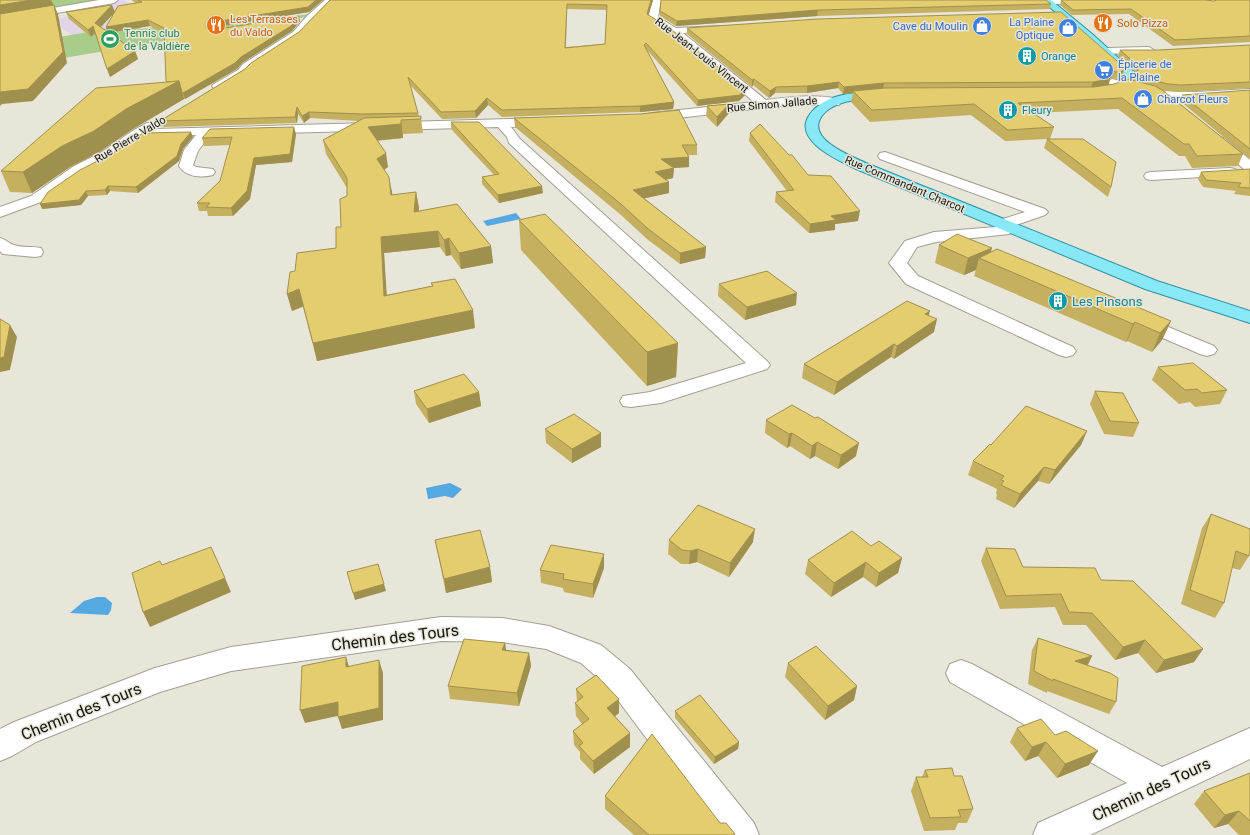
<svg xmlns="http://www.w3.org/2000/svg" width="1250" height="835" viewBox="0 0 1250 835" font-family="Roboto,sans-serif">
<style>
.education{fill:#e3d5e9}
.green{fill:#a8cc8a}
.water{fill:#55a9e3}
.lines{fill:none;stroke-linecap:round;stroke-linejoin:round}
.minor-casing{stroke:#a2a094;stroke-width:2}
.major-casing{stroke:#2c93a2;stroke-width:2}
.minor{fill:#fff;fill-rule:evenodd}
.major{fill:#88e8f7;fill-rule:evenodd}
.wall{fill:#c4b05f;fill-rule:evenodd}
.shaded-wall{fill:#a0904e}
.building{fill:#e4cd6f;stroke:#a0904e;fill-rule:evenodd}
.labels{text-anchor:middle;stroke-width:3;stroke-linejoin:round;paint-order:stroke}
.far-food-label{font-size:11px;fill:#c56008;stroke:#e8e5d9;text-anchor:start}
.far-shop-label{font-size:11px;fill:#366cbe;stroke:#e8e5d9;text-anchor:end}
.far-leisure-label{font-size:11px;fill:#27864d;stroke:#e8e5d9;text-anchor:start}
.far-street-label{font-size:11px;fill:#15140f;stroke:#e8e5d9}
.far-culture-label{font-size:11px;fill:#0d838f;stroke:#e8e5d9;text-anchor:start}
.culture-label{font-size:13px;fill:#0d838f;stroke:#e8e5d9;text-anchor:start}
.near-street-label{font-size:16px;fill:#15140f;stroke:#e8e5d9}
</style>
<rect width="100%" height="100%" fill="#e8e5d9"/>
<polygon class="education" points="123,0 159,19 72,35 50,20 93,12 80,8"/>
<g class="green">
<polygon points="0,0 104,0 16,16"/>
<polygon points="309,14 306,17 28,64 0,57 20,44 133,24 141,29 221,16 239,24"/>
</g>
<g class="water">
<polygon points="516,213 521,219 487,226 483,221"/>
<polygon points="450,483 462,489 453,498 445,496 428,499 426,488"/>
<polygon points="97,597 105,597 112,603 111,610 108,615 70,613 84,601"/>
</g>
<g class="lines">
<defs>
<g id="minor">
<polygon points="99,0 118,0 114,3 0,23 0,17"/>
<path d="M325,0H334L313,20L299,36L251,68C244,76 224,91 214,88L212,86L214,84L238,70L243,64L293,32L307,16Z"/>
<path d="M653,0H661L658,17L676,28L720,26L722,28L717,31L683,33L766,100C790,97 816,94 839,99L841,102L839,105H789L652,121L648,120L646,117L648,114L652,113L754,102L673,34L650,20L648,18Z"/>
<polygon points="1043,0 1096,0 1096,1 1092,4 1047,4 1044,3"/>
<polygon points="1149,47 1154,50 1153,52 1106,54 1101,51 1106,48"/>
<path d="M1112,79L1150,88L1152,90L1155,91L1196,92L1250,89V95C1213,98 1175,104 1138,94L1137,91L1108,84L1106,82Z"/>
<path d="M544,118L548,119L550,122L548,125L511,127L520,139L767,361L770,365L767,369L661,403L631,407L623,406L620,401L623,396L650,392L746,363L509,143L507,137L498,127L210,135L198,151L193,165L196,167L213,169L215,172L213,175C201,178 186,177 179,166L184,150L196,135L143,137L112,158L84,172L41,202L0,217V207L31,196L74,166L102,152L134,130L147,123H155L157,126L155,129Z"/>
<polygon points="1219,137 1224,138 1250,160 1250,171 1245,170 1214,144 1212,141 1214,138"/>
<polygon points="885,152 1045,209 1048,212 1045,215 1016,225 1018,227 1009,234 936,242 917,247 907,263 918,276 1073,347 1076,351 1073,355 1066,357 1059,355 906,284 889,263 905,241 934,232 996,227 994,224 996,221 1025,212 880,159 878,156 880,153"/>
<polygon points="1230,168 1235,169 1237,172 1235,175 1151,180 1146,179 1144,176 1146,173 1151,172"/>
<path d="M0,238C6,239 9,244 14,245C23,248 32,246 41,248L43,252L41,256L35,257L3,254L0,251Z"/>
<polygon points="1137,314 1214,346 1217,350 1214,354 1207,356 1200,354 1130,324 1128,320 1130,316"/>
<polygon points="441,617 502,618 549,626 601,645 630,669 754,823 759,835 719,835 608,687 581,663 546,649 502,642 441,641 231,671 160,692 36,742 12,756 0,761 0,729 14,722 155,668 231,647"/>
<polygon points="961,660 972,664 1162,767 1250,728 1250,759 1090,835 1033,835 1038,823 1127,783 950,682 946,673 950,664"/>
</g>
<g id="major">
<path d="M1042,0H1051L1091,33L1134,72L1135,74C1133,87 1111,97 1099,94L1097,92L1099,90L1114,85L1124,78V74Z"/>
<path d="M881,92L885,93L887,95L885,97C871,101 856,98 842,103C834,105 824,111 820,119C809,140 851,156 866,163L1157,281L1250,311V323L1145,289L856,169C838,160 791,140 810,114C816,106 826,100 835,97C850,92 866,93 881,92Z"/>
</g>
</defs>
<use href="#minor" class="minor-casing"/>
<use href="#major" class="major-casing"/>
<use href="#minor" class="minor"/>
<use href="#major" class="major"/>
</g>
<g class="wall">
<polygon points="131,0 323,0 309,12 210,28 213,30 299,16 300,21 292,31 242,63 237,69 185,99 184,99 133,129 101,151 70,167 32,193 10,192 1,171 167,82 164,33 150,26 109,32 135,51 138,59 110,77 95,33 91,37 69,19 66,12 115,12 101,27 107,31 106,27 136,3"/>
<path d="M330,0H653L648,15L745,89V95L739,101L697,106L646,49L674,102L673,109L640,112L502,117L488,105L476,118L442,119L410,85L419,116L421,119L423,133L403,134V138L377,141L388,167L384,170L392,192V195L416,192L419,208L418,212L491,246L493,263L461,269L451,255L446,256L440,247L384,253L386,295L432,286L431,283L475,328L317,361L303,307L292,311L287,294L295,271L336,248L341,227L347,196V188L326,154L323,140L359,121L310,118L304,123L298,114L297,123L163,127L160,121L245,69L299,32ZM567,9L607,10L605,44L566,47Z"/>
<polygon points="1061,0 1214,1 1250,0 1250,42 1173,46 1129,14 1072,15 1060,5"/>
<polygon points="1051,4 1050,9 817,16 676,26 660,16 660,11"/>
<polygon points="1061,12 1122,75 1118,79 1111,78 1110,78 1109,85 1133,80 1136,74 1135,71 1118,56 1120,50 1159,50 1250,45 1250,88 1178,92 1163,90 1243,154 1238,166 1192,168 1185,156 1179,156 1118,109 1033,113 1054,127 1050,139 1111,187 1108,197 1044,148 1047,139 1005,141 971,115 870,122 851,102 853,93 843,94 838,88 807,93 775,93 769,98 753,85 752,87 687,34 687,28"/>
<polygon points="1250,90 1250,159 1180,101 1182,95"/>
<polygon points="707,106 729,113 717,127 706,116"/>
<polygon points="514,118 697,145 697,155 688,155 689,157 689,167 674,168 673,178 666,180 669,182 669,193 644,198 706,247 705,258 680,264 647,239 621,215 515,127"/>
<polygon points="451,122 543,193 499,203 482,184 482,177 494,175 451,129"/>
<polygon points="750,133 808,175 858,221 835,224 835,230 809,233 775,202 776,192 787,191 749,141"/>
<polygon points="296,134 292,162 256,165 250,199 233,216 208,216 207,211 199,211 197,203 220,181 230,145 204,146 202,138"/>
<polygon points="193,137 183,149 179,161 138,193 110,191 107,195 88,196 81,205 42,209"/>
<polygon points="1250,169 1250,196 1234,194 1236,191 1203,187 1198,179 1201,172"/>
<polygon points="519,220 678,343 676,377 647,386 521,250"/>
<polygon points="939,245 990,253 1171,321 1162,340 1152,352 1127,341 1126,342 974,276 976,270 964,275 935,263"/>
<polygon points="719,284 796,305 745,320 718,296"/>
<polygon points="928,315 934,332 894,359 891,357 834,395 802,378 804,364"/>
<polygon points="1158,367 1227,390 1220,404 1195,407 1190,402 1179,404 1152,380"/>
<polygon points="414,391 479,392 481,406 429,423 416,404"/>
<polygon points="1095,391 1139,423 1133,437 1104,434 1090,404"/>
<polygon points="766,420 856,456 838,469 815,456 810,459 790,446 787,448 765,433"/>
<polygon points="545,429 601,447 572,463 546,443"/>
<polygon points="1087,431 1081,445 1049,484 1038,481 1014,508 996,499 997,494 996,494 997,489 968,475 973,461 991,445"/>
<polygon points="1211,514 1249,556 1240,570 1232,568 1224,603 1215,618 1181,604 1202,528"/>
<polygon points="435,540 490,567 492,582 446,593"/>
<polygon points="669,540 753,542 729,577 697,562 689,564 681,564 668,554"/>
<polygon points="871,546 902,558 898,573 876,587 863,577 831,597 805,574 808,560"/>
<polygon points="986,548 1023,567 1101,580 1203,649 1194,662 1156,673 1138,653 1115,660 1086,625 1063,625 1055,607 1000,609 981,561"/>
<polygon points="604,568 593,598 564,592 563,588 541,583 540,570"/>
<polygon points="1038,638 1092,656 1088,665 1116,702 1109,714 1047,691 1047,693 1028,684 1032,650"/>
<polygon points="505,643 506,650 529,653 531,666 519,706 450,699 448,686"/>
<polygon points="788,663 857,686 854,700 825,720 785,677"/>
<polygon points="576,689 619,713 615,716 630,733 630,747 594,774 580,759 580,752 574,745 573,731 582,724 576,716 575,703 577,702"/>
<polygon points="675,711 739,742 738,749 714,764 675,718"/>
<polygon points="1017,728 1055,735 1089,765 1057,778 1038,756 1025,761 1010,742"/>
<polygon points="925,770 973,809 967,823 958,823 955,830 924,831 911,791 916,777 922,777"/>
<polygon points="1250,773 1250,835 1239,835 1228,824 1214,828 1194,804 1204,791"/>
<polygon points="605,796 720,823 735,835 634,835 605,809"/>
</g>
<g class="shaded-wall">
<polygon points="32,0 51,0 54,6 0,15 0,5"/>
<polygon points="316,0 323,0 309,12 210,28 208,32 206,27 208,23"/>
<polygon points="651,0 653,0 647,19 647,14"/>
<polygon points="54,5 58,14 67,63 33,101 2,104 0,106 0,92"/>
<polygon points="112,5 115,12 98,30 95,23"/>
<polygon points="818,10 817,16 676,26 677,21"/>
<polygon points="299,16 300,21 292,31 242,63 237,69 185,99 183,93 241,57"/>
<polygon points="148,20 150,26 108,33 106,27"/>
<polygon points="93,26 95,33 91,37 88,30"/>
<polygon points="135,51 138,59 110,77 107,69"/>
<polygon points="1125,68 1122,75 1118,79 1120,73"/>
<polygon points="1113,71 1111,78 1108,80 1110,79 1108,86 1091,88 1093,82"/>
<polygon points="754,79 753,85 752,87 752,80"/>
<polygon points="179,81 184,99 133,129 101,151 70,167 32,193 23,172 62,146 126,109"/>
<polygon points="839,82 838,88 807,93 807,86"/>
<polygon points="884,83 883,90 853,91 853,93 843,94 844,87"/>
<polygon points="776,87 775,93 769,98 770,91"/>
<polygon points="745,89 745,95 739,101 697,106 698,100"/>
<polygon points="487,98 488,105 476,118 475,111"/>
<polygon points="674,102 673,109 640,112 640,106"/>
<polygon points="729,104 729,113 717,127 717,117"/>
<polygon points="297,107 298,114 297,123 295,117"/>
<polygon points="309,112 310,118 304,123 302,116"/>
<polygon points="401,120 403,138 370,141 368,127"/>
<polygon points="294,127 296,134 292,162 256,165 250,199 233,216 231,208 254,158"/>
<polygon points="191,132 193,137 183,149 179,161 138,193 136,187"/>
<polygon points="386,153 388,167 379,173 377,159"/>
<polygon points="689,157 689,167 674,168 673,178 654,182 655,172 661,159"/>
<polygon points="389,177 392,192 394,211 391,195"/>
<polygon points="669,182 669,193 633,201 633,190"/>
<polygon points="108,186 110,191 107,195 105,190"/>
<polygon points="542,186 543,193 499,203 498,195"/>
<polygon points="86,191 88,196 81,205 42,209 40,204"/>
<polygon points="416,192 419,208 417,228 414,212"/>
<polygon points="860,211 858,221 835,224 835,230 809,233 810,224 831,216"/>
<polygon points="438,231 440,247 384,253 388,313 384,296 381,237"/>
<polygon points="449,238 451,255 446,256 444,240"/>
<polygon points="491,246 493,263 461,269 459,253"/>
<polygon points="706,247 705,258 680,264 680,253"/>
<polygon points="992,248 988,262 979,258 976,270 964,275 968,258"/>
<polygon points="299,289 303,306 292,311 287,294"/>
<polygon points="797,293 796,305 745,320 747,307"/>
<polygon points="473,310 475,328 317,361 313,343"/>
<polygon points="930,311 926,324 925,314"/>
<polygon points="937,319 934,332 894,359 897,346"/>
<polygon points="1171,321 1162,340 1152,352 1160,333"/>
<polygon points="1135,322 1127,341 1126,342 1133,324"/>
<polygon points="10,325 17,337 10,370 0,372 0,358"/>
<polygon points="678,343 676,377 647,386 647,352"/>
<polygon points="894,344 891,357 834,395 837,382"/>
<polygon points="479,392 481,406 429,423 427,409"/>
<polygon points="1087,431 1081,445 1049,484 1055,470"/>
<polygon points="601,433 601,447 572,463 572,449"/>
<polygon points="792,433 790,446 787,448 789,434"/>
<polygon points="817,442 815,456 810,459 812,446"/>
<polygon points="859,443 856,456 838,469 841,455"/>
<polygon points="1044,467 1038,481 1014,508 1020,494"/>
<polygon points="755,529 753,542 729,577 730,563"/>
<polygon points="698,549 697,562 689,564 690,551"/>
<polygon points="604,554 604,568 593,598 593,584"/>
<polygon points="902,558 898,573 876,587 879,573"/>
<polygon points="866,562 863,577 831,597 834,583"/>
<polygon points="490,567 492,582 446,593 444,579"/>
<polygon points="225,578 231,592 150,627 143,612"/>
<polygon points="384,584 386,591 355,600 353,593"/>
<polygon points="1145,640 1138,653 1115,660 1123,647"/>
<polygon points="505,643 507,656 502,650"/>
<polygon points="1203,649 1194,662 1156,673 1164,660"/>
<polygon points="529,653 531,666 519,706 517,693"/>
<polygon points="1092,656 1086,668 1075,661"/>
<polygon points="346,657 350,670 346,667"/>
<polygon points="379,660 383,673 383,720 342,729 338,717"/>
<polygon points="857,686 854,700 825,720 828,706"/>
<polygon points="619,699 619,713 608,722 607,708"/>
<polygon points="338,702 342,715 305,723 300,710"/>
<polygon points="630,733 630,747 594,774 593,761"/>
<polygon points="739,742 738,749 714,764 715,757"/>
<polygon points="1046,742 1038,756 1025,761 1032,747"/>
<polygon points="1098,751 1089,765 1057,778 1065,764"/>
<polygon points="1239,811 1228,824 1214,828 1225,815"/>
</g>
<g class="building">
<polygon points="0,0 32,0 0,5"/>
<polygon points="138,0 316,0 308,7 208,23 206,27 213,30 299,16 291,26 241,57 235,63 183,93 182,92 179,81 168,82 166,81 164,28 148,20 106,27 118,6 142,2"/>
<path d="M330,0H651L647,14L672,30L745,89L740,95L698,100L646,43L644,45L674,102L640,106L502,110L487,98L475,111L441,112L408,77L418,113L363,114L309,112L302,116L297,107L295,117L160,121L245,69L251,63L299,32ZM567,4L607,5L605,44L565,48Z"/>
<polygon points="661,0 1046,0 1051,4 818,10 677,21 660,11"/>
<polygon points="1061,0 1205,0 1214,1 1217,0 1250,0 1250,36 1175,40 1131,9 1073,10"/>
<polygon points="54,5 63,52 28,89 0,92 0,14"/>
<polygon points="112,5 95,23 135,51 107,69 93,26 88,30 66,12"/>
<polygon points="1061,12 1125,68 1120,73 1113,71 1107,74 1107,77 1110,79 1093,82 884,83 844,87 839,82 807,86 776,87 770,91 754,79 752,80 687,28 818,19"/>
<polygon points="1250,45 1250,82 1180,85 1168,84 1135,76 1138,69 1137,65 1120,50 1159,50"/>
<polygon points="1128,79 1155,86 1162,90 1243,154 1197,156 1189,144 1184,144 1122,98 1018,103 1054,127 1008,130 974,104 872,110 853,91 885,88 1094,87 1114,84"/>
<polygon points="179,81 126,109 94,131 62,146 23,172 1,171 96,88"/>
<polygon points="1250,90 1250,149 1182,95"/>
<polygon points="729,104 717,117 707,106"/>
<polygon points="679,110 697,145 682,145 689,157 661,159 674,168 655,172 669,182 633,190 706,247 680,253 647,228 621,204 514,118 640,114"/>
<polygon points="421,116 421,119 401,120 401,124 368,127 386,153 377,159 389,177 391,195 416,192 414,212 457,204 491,246 459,253 449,238 444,240 438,231 381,237 384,296 433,286 431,283 455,279 473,310 313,343 299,289 287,294 290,272 295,271 297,253 336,248 336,227 341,227 340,199 347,196 347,178 323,140 364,118"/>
<polygon points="451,122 479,122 542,186 498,195 482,177 499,174"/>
<polygon points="760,124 789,155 792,155 808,175 831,176 860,211 831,216 836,220 810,224 776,192 794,190 750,133"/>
<polygon points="294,127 290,154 254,158 247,191 231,208 206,207 210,203 197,203 220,181 232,137 202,138 210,129"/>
<polygon points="191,132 181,144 177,156 136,187 108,186 105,190 86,191 79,200 40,204 48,192 80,170 111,154 143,133"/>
<polygon points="1047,139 1083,139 1116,162 1111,187"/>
<polygon points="1250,169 1250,188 1238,187 1241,183 1206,180 1201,172"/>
<polygon points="545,214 678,343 647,352 519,220"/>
<polygon points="957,234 992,248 968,258 939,245"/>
<polygon points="997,249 1171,321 1160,333 1135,322 1133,324 979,258"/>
<polygon points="767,271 797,293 747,307 719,284"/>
<polygon points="907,301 930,311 925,314 937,319 897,346 894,344 837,382 804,364"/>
<polygon points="0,319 10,325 4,357 0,358"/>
<polygon points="1193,363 1227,390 1202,393 1197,389 1185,390 1158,367"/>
<polygon points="464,374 479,392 427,409 414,391"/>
<polygon points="1095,391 1123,393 1139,423 1110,421"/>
<polygon points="792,405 815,418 818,417 859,443 841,455 817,442 812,446 792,433 789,434 766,420"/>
<polygon points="1026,406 1087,431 1055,470 1044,467 1020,494 1001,485 1004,481 1001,480 1004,476 973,461 990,444 991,445"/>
<polygon points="574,414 601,433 572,449 545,429"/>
<polygon points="698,505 755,529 730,563 698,549 690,551 682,550 669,540"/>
<polygon points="1211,514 1250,529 1250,550 1249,556 1236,551 1224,603 1190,590"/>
<polygon points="480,530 490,567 444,579 435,540"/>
<polygon points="852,531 871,546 879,541 902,558 879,573 866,562 834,583 808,560"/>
<polygon points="551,545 604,554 593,584 563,579 564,574 540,570"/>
<polygon points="211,547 225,578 143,612 132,573 160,561 162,565"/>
<polygon points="986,548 1015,549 1023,567 1095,568 1101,580 1133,581 1203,649 1164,660 1145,640 1123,647 1092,613 1069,612 1061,594 1006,596"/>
<polygon points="378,564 384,584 353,593 347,572"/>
<polygon points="1038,638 1092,656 1075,661 1110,673 1118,678 1116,702 1053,679 1053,681 1034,671"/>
<polygon points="464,639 505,643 502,650 529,653 517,693 448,686"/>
<polygon points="816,646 857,686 828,706 788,663"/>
<polygon points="346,657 346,667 379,660 379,708 338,717 338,702 300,710 302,666"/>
<polygon points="596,675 619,699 607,708 630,733 593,761 579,746 583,743 573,731 589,719 575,703 583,697 576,689"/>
<polygon points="700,695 739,742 715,757 675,711"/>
<polygon points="1041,719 1055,735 1066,731 1098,751 1065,764 1046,742 1032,747 1017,728"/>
<polygon points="652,734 720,823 726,823 735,834 734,835 649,835 605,796"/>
<polygon points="952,768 954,776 962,776 973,809 958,810 961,817 930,818 916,777 928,777 925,770"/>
<polygon points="1250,773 1250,821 1239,811 1225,815 1204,791"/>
</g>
<defs>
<symbol id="restaurant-disc" viewBox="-11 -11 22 22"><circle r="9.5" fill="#e8710a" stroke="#e8e5d9"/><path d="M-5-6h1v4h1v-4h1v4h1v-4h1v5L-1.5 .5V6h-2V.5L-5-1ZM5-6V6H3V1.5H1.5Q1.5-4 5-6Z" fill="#fff"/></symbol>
<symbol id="shop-disc" viewBox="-11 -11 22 22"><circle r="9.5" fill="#3f7fe0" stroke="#e8e5d9"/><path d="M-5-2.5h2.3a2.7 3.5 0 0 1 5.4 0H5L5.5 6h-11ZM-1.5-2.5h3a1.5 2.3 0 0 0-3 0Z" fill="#fff"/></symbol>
<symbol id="stadium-disc" viewBox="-11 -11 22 22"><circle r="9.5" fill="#2e9e5b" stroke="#e8e5d9"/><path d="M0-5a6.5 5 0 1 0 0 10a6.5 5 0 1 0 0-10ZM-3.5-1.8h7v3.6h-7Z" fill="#fff"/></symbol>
<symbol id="building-disc" viewBox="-11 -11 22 22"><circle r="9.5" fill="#0f9aa8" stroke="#e8e5d9"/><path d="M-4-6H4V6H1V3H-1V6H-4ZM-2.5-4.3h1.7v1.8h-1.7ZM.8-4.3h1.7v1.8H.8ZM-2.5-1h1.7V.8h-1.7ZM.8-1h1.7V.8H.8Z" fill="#fff"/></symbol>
<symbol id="supermarket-disc" viewBox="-11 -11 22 22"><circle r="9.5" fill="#3f7fe0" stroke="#e8e5d9"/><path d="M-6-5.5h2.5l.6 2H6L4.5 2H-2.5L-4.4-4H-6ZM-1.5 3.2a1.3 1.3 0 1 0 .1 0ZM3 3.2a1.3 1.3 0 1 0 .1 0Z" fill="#fff"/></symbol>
</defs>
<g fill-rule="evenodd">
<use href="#restaurant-disc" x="1092" y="12" width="22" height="22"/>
<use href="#restaurant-disc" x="205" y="14" width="22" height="22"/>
<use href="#shop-disc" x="971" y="15" width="22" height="22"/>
<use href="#shop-disc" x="1057" y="17" width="22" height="22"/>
<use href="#stadium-disc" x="99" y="28" width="22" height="22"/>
<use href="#building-disc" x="1016" y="45" width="22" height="22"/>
<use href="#supermarket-disc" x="1093" y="59" width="22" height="22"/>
<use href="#shop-disc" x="1132" y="88" width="22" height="22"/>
<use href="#building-disc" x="997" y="99" width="22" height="22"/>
<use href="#building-disc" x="1047" y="290" width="22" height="22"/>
</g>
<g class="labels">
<g class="far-food-label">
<text x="230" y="23">Les Terrasses<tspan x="230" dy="13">du Valdo</tspan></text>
<text x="1117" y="27">Solo Pizza</text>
</g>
<g class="far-shop-label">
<text x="1054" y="26">La Plaine<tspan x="1054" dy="13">Optique</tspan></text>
<text x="968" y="30">Cave du Moulin</text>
<text x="1118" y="68" text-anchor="start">Épicerie de<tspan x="1118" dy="13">la Plaine</tspan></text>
<text x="1157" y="103" text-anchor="start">Charcot Fleurs</text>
</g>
<g class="far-leisure-label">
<text x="124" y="37">Tennis club<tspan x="124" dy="13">de la Valdière</tspan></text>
</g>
<g class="far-street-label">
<text transform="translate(702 55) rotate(38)" y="4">Rue Jean-Louis Vincent</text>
<text transform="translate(772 104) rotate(-5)" y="4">Rue Simon Jallade</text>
<text transform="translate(130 139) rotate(-31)" y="4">Rue Pierre Valdo</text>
<text transform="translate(905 184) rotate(23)" y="4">Rue Commandant Charcot</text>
</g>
<g class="far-culture-label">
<text x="1041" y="60">Orange</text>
<text x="1022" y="114">Fleury</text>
</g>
<g class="culture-label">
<text x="1072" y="306">Les Pinsons</text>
</g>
<g class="near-street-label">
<text transform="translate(395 637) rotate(-7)" y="6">Chemin des Tours</text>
<text transform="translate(81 711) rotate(-22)" y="6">Chemin des Tours</text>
<text transform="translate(1151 789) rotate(-25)" y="6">Chemin des Tours</text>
</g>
</g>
</svg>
